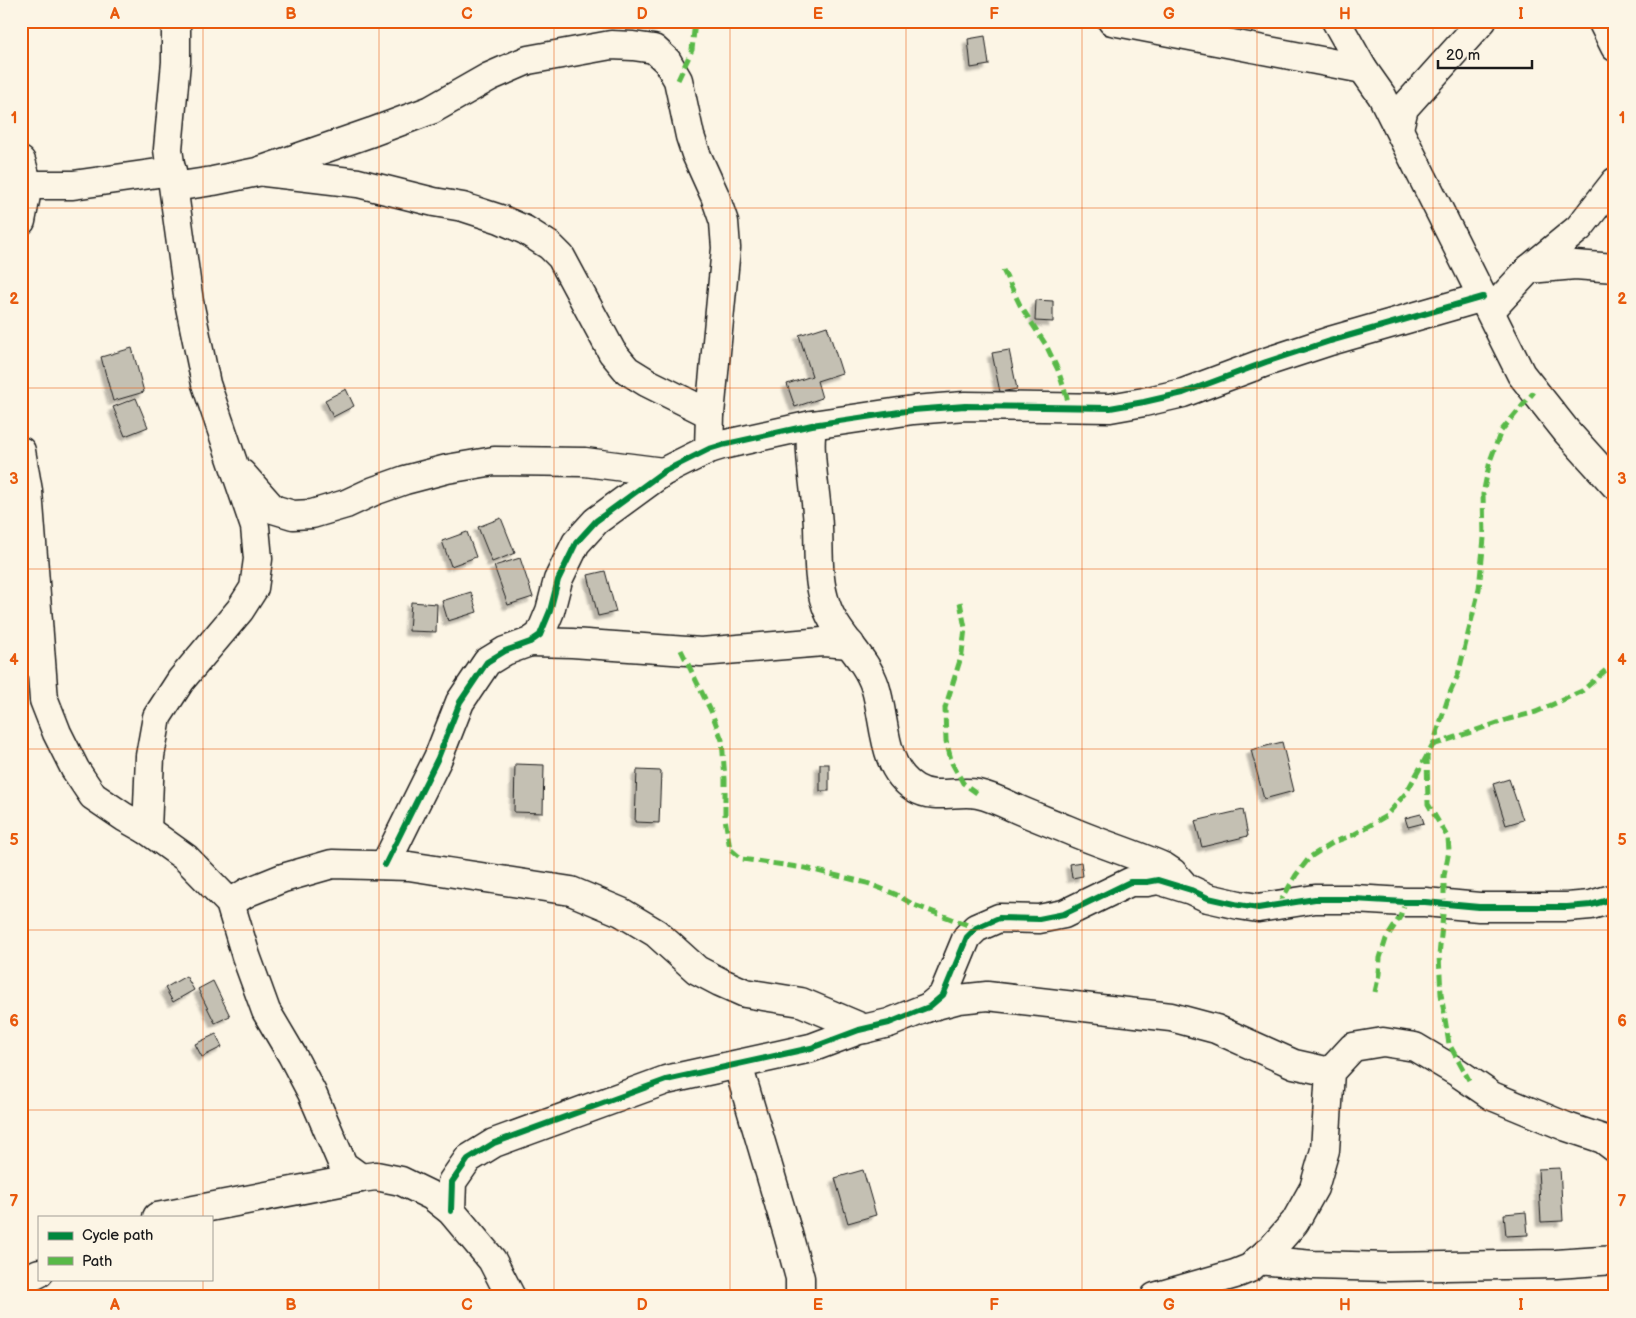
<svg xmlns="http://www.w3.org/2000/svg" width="1636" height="1318" viewBox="0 0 1636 1318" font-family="'Balsamiq Sans',sans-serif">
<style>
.building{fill:#c4c0b3;stroke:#1c1c1c;filter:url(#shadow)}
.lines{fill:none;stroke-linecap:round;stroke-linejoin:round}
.minor-casing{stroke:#1c1c1c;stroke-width:31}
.minor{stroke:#fcf5e5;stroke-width:28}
.quiet{stroke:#58b947;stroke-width:5;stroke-dasharray:10 5;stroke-linecap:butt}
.cycleway-casing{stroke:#fcf5e5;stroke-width:9}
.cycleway{stroke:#00873e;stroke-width:6}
.grid{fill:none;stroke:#e8590c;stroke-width:1;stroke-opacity:0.55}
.neatline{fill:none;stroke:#e8590c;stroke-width:2}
.grid-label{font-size:16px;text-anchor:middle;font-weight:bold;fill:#e8590c}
</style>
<defs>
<filter id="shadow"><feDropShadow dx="-4.5" dy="4.5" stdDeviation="1" flood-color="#0004"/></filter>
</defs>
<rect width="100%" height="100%" fill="#fcf5e5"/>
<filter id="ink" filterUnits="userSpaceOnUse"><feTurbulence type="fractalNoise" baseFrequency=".02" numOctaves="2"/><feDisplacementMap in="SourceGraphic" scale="10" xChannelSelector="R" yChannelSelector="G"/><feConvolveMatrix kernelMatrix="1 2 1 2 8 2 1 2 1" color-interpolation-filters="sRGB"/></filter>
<g filter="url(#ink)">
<g class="building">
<polygon points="985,36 989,65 971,68 968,39"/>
<polygon points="1036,300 1053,301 1053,322 1035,321"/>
<polygon points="827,326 842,373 817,381 822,398 795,407 787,384 812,376 799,335"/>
<polygon points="132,348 144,392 113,401 101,357"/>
<polygon points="1009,350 1017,389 1000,392 992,353"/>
<polygon points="346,389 354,406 333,417 325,400"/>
<polygon points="136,398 148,427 125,436 113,407"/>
<polygon points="501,518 515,553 492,562 478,527"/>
<polygon points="467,532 476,557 451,566 442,541"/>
<polygon points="520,558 533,597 508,605 494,566"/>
<polygon points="605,571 616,612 598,616 588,575"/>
<polygon points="471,592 477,612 448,621 442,601"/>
<polygon points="411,602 437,604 436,632 409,631"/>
<polygon points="1282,742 1294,791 1264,799 1251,750"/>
<polygon points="515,764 544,765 543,813 514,812"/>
<rect x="820" y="764" width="9" height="27"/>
<polygon points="637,770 661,771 659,823 635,822"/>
<polygon points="1509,779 1523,820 1506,825 1493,784"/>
<polygon points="1243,810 1248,836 1202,847 1195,821"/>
<polygon points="1421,814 1424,823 1408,827 1405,818"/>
<polygon points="1081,862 1083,876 1072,878 1070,864"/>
<polygon points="186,976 194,990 173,1002 165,988"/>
<polygon points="213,981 230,1016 215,1023 198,989"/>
<polygon points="216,1034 222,1047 202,1057 195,1044"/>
<polygon points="1560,1168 1563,1221 1541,1222 1538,1169"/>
<polygon points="863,1170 876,1215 848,1223 835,1178"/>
<polygon points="1526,1212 1528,1235 1506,1236 1504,1214"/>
</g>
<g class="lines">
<defs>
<g id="minor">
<polyline points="1112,21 1363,69"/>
<polyline points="1336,21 1363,69 1382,96 1521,374 1567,432 1615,485"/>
<polyline points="1602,21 1615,47"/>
<polyline points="1399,128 1404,108 1482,21"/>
<polyline points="21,161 28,185 21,221"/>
<polyline points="265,172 358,183 434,202 463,207 500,219 525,230 550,246 561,257 612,352 627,370 648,383 710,414"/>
<polyline points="21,182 28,185 73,185 172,171"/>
<polyline points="174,187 213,181 257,172 372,132 431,110 489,77 528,60 611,45 633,46 654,49 667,61 678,80 690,136 696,154 715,196 724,222 726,248 710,414 709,449"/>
<polyline points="1529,269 1575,265 1615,268"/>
<polyline points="1490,311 1529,269 1579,228 1615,182"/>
<path d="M812,425C811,434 810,443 811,452C812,477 817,502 818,527C819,553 817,580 826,605C836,635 865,656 875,686C886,720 881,767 915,788C934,800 958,790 978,794C992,797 1004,803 1017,809C1033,816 1049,822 1066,829C1098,843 1132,853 1164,867L1173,873L1182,883"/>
<polyline points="21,451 28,491 44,700 57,733 75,769 93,796 124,817 147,830 186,858 230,903 246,956 266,1011 292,1055 312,1093 343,1165 361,1178 376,1176 401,1181 432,1196 451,1211 492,1260 511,1297"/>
<polyline points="242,474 273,509 293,515 312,514 346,504 374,491 405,480 447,469 494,461 585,462 663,472"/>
<polyline points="530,642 572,643 701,652 823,642 850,644"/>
<polyline points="147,830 150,756 157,717 181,680 240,610 254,588 258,559 255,527 206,384 189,302 168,149 176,62 176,21"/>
<polyline points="385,865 438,758 460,702 487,662 505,651 530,642 540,635 550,611 558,580 576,543 596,521 663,472 709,449 722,445 812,425 913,410 965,406 1110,408 1144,402 1183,393 1266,362 1330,341 1483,297"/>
<polyline points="230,903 248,892 283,878 332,864 409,866 571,891 621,912 656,933 697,970 720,982 745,993 801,1002 865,1029"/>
<polyline points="929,1007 959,999 987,996 1171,1017 1216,1029 1294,1064 1330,1072"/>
<polyline points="738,1065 788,1234 800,1278 800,1297"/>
<polyline points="451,1211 452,1182 468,1159 494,1143 666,1080 811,1048 859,1030 889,1023 916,1012 929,1007 943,995 967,937 976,928 999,918 1039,919 1064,914 1130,882 1147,882 1158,880 1191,890 1208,898 1239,905 1258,908 1315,899 1354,899 1405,902 1425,902 1479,907 1567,907 1591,905 1615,898"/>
<polyline points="157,1217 361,1178"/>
<polyline points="1258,1260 1313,1265 1389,1267 1556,1264 1615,1260"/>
<polyline points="21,1282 39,1273"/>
<polyline points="1155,1297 1235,1274 1250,1268 1274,1246 1295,1222 1314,1188 1325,1150 1330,1072 1353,1047 1383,1042 1415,1047 1457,1072 1492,1096 1567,1127 1603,1139 1615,1148"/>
</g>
</defs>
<use href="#minor" class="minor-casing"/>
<use href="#minor" class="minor"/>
<g class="quiet">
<polyline points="1118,21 1119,22"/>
<polyline points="678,80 692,50 695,21"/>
<polyline points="1003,270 1020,305 1046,345 1058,370 1070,407"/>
<polyline points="960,602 965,628 962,654 945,708 946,741 952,763 963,783 978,794"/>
<polyline points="681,650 711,711 722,740 725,779 725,818 730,849 742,859 805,868 867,883 895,894 914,905 976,928"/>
<polyline points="1433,745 1509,719 1536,712 1582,691 1615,662"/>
<polyline points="1427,755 1428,804 1448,838 1449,851 1444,876 1444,904 1439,956 1441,994 1449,1044 1469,1080"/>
<polyline points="1278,906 1296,875 1310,857 1334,842 1353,835 1386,816 1406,793 1433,745 1449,695 1458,675 1479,589 1484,538 1483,494 1490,461 1501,431 1534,392"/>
<polyline points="1375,992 1379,974 1380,958 1386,939 1400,917 1405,902"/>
</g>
<defs>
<g id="cycleway">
<polyline points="385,865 438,758 460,702 487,662 505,651 530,642 540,635 550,611 558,580 576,543 596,521 663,472 709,449 722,445 812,425 913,410 965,406 1110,408 1144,402 1183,393 1266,362 1330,341 1483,297"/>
<polyline points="451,1211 452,1182 468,1159 494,1143 666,1080 811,1048 859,1030 889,1023 916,1012 929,1007 943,995 967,937 976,928 999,918 1039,919 1064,914 1130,882 1147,882 1158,880 1191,890 1208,898 1239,905 1258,908 1315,899 1354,899 1405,902 1425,902 1479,907 1567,907 1591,905 1615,898"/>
</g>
</defs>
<use href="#cycleway" class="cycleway-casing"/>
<use href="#cycleway" class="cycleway"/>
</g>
</g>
<path class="grid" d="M203,21V1217M379,21V1297M554,21V1297M730,21V1297M906,21V1297M1082,21V1297M1257,21V1297M1433,21V1297M21,208H1615M21,388H1615M21,569H1615M21,749H1615M21,930H1615M21,1110H1615M203,1279V1297"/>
<rect width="1636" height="1318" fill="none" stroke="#fcf5e5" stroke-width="55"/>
<rect x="38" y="1216" width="175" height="65" fill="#fcf5e5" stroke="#a29e95"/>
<rect x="48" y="1232" width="25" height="8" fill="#00873e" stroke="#a29e95"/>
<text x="82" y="1240" font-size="15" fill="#1c1c1c">Cycle path</text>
<rect x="48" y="1257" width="25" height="8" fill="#58b947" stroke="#a29e95"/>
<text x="82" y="1266" font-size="15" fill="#1c1c1c">Path</text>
<path d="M1438 60v8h94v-8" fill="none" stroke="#1c1c1c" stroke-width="2.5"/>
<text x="1446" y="60" font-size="15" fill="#1c1c1c" stroke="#fcf5e5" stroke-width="4" paint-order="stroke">20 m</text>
<rect x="28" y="28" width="1580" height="1262" class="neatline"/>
<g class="grid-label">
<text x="115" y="19">A</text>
<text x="291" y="19">B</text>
<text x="467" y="19">C</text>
<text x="642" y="19">D</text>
<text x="818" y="19">E</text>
<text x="994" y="19">F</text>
<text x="1169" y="19">G</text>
<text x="1345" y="19">H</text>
<text x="1521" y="19">I</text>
<text x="14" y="123">1</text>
<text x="1622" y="123">1</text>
<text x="14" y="304">2</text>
<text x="1622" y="304">2</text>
<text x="14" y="484">3</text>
<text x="1622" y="484">3</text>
<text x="14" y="665">4</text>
<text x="1622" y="665">4</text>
<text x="14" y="845">5</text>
<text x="1622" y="845">5</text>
<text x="14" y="1026">6</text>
<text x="1622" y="1026">6</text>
<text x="14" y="1206">7</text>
<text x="1622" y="1206">7</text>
<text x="115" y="1310">A</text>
<text x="291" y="1310">B</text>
<text x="467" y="1310">C</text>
<text x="642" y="1310">D</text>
<text x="818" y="1310">E</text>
<text x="994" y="1310">F</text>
<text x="1169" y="1310">G</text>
<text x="1345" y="1310">H</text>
<text x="1521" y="1310">I</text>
</g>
</svg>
